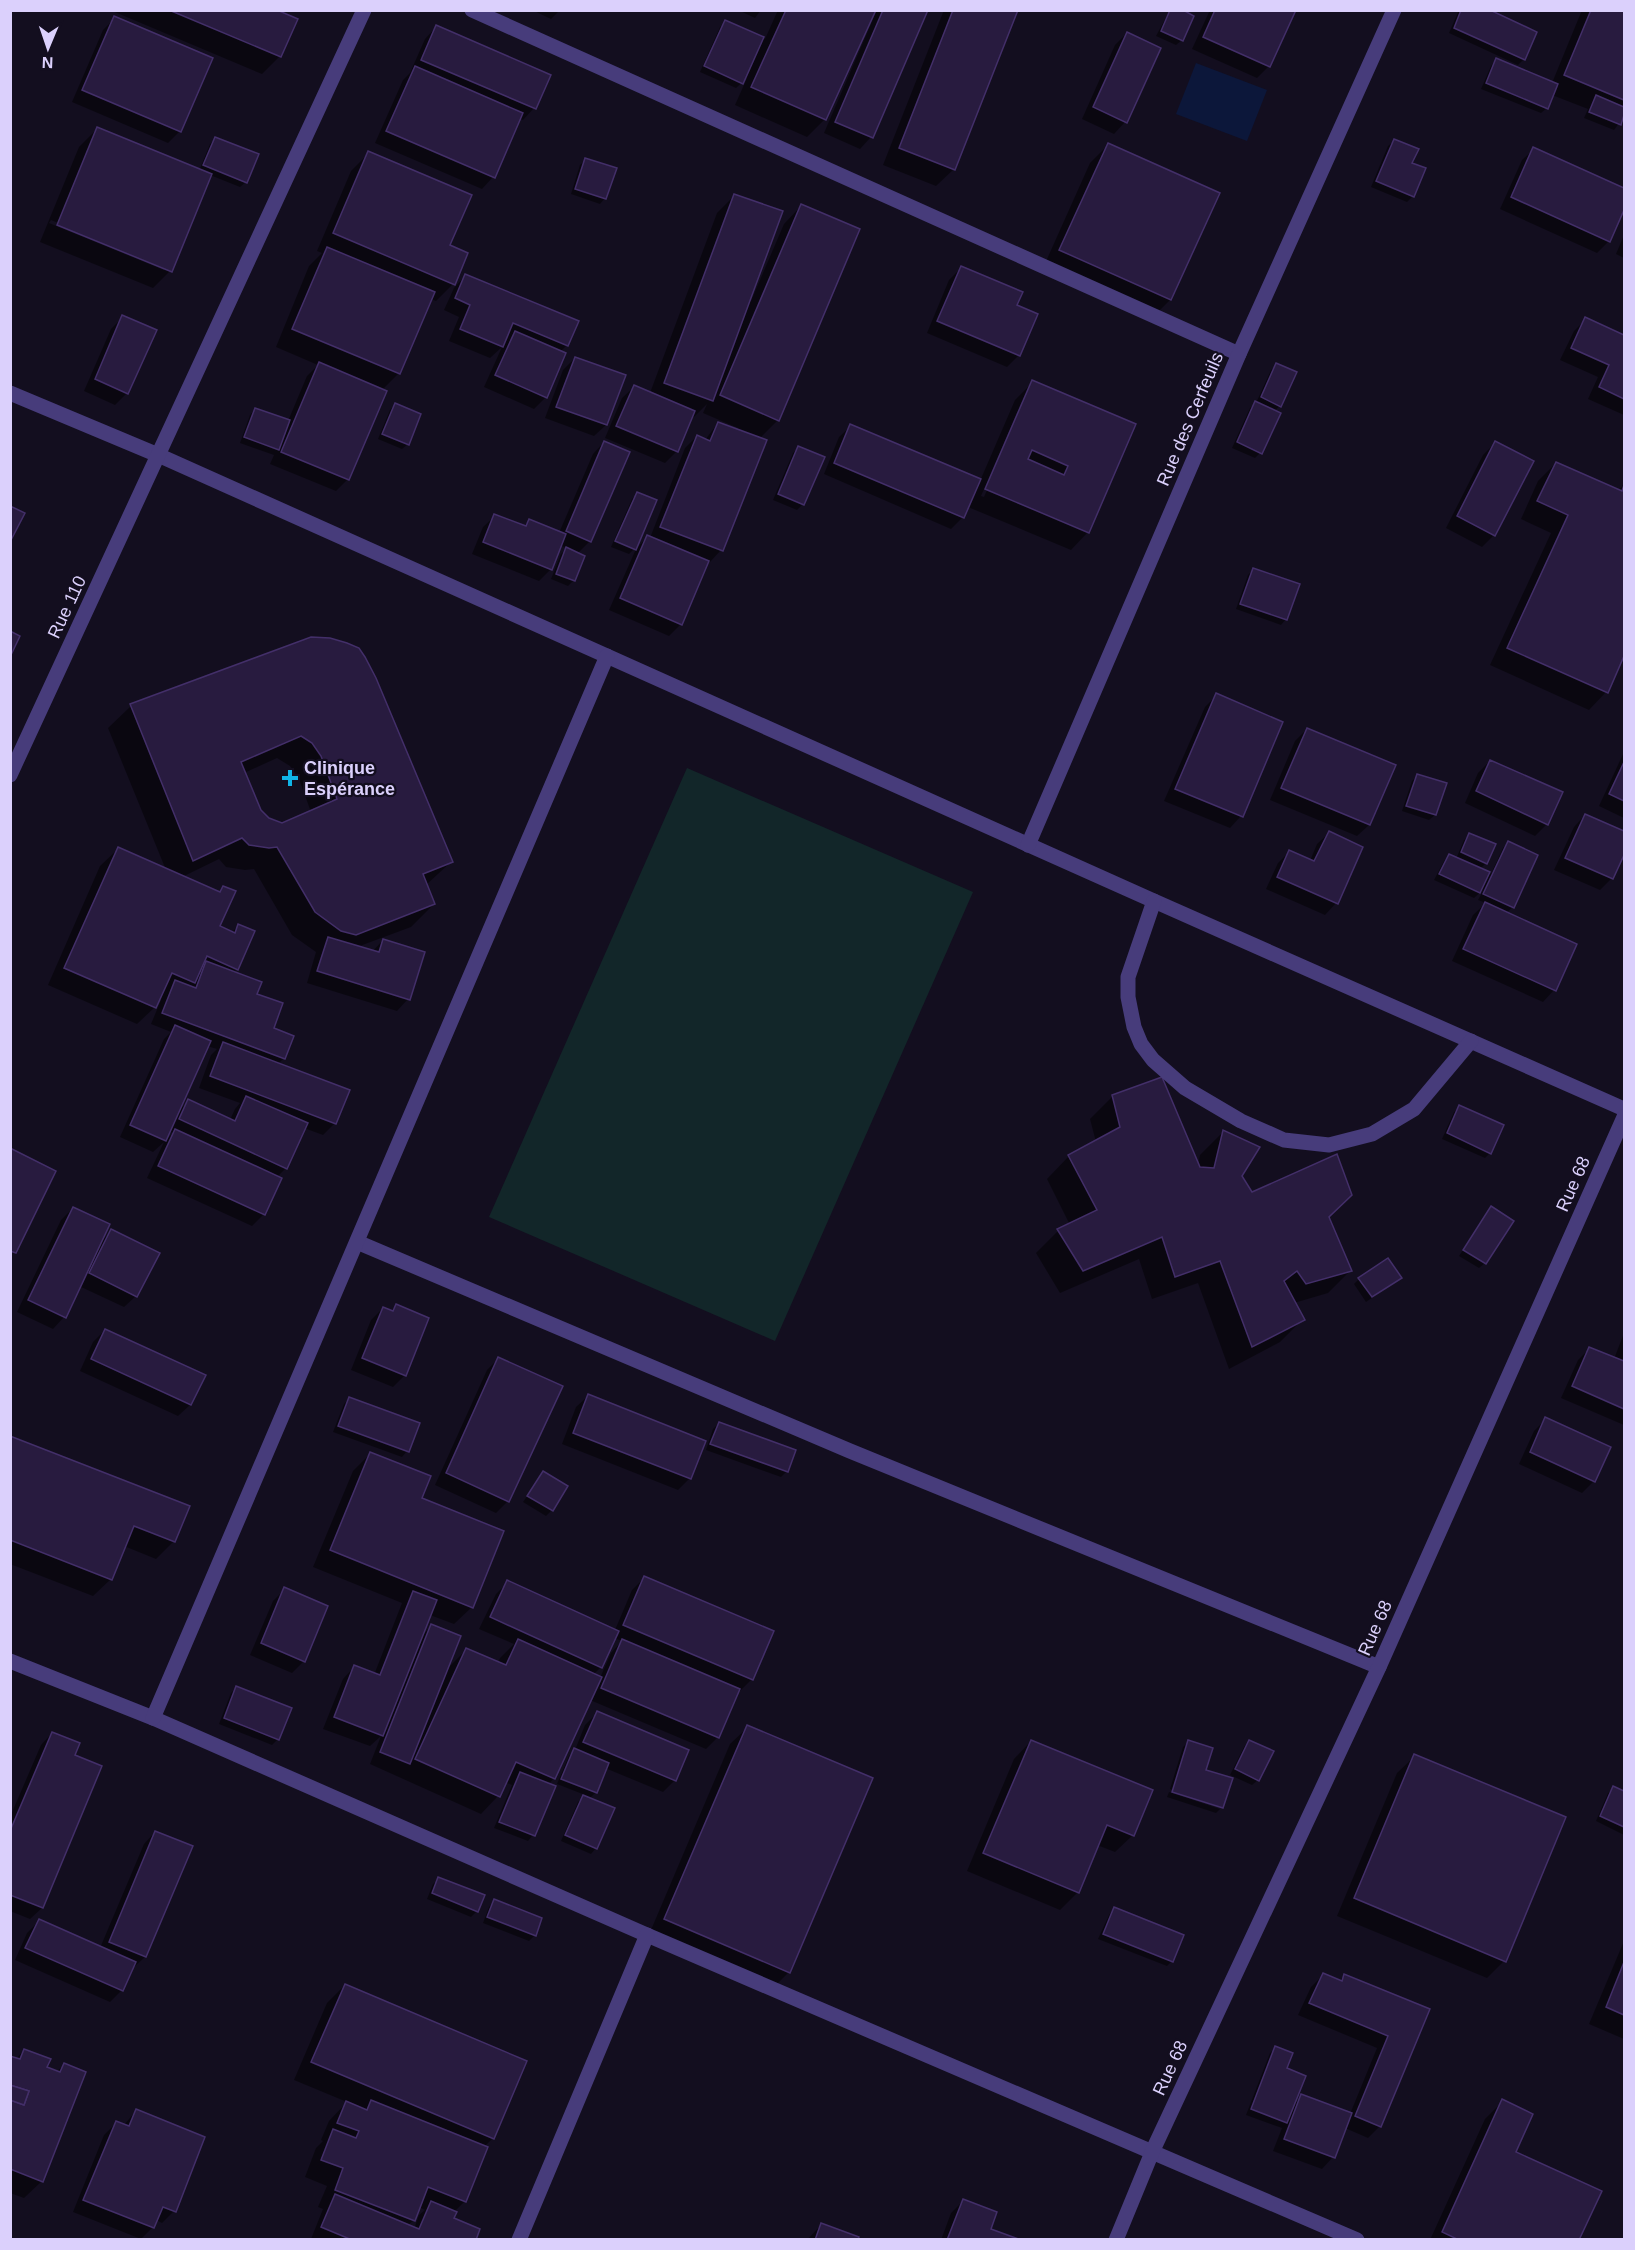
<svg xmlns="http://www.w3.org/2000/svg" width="1635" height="2250" viewBox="0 0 1635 2250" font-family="Helvetica,sans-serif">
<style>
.green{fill:#122629}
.water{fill:#0c173a}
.shadow{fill:#0007;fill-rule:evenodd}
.building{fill:#281b3f;stroke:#432f69;stroke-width:1.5;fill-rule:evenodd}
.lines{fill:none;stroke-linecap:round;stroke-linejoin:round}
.minor{stroke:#473c7b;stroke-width:15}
.poi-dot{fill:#10b4e8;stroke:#130e1f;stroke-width:2}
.labels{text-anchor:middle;stroke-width:4.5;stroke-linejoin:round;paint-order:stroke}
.street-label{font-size:18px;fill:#dbd0fc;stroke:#130e1f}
.poi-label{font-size:18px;font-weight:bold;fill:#dbd0fc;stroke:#130e1f;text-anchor:start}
</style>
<rect width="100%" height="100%" fill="#130e1f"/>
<polygon class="green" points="687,768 973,892 775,1341 489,1217"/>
<polygon class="water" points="1196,63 1267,90 1247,141 1176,114"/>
<g class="shadow">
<polygon points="110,10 273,10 280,56 262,74"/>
<polygon points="532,10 560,10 551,19"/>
<polygon points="738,10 761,10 755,18"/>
<polygon points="778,10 874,10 824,120 807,137 735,105 747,78 736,88 700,72 720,27 725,22 765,39"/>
<polygon points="877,10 926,10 871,137 860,149 824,133"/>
<polygon points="944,10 1017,10 954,169 936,186 883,165"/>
<polygon points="1170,10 1180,10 1182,40 1176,45 1156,36"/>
<polygon points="1210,10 1294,10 1268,67 1257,78 1192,49"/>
<polygon points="1459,10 1486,10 1524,59 1518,65 1449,33"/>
<polygon points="1582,10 1624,10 1624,124 1620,122 1614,130 1584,118 1588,109 1552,95 1547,108 1541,113 1481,89 1491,66 1496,60 1552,83"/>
<polygon points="115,18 180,131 168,143 72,102 103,30"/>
<polygon points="436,27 534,108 523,120 519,118 493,177 482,189 375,143 403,80 410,73 425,39"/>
<polygon points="1127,33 1159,48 1125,122 1114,134 1082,119 1115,45"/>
<path d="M97,129L199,171L210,144L215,139L246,182L240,187L210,175L170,271L153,288L40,242L79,147ZM51,220L164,267V270L49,223Z"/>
<polygon points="1394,141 1410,164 1413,196 1407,202 1371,187 1388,146"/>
<polygon points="1108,145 1170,300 1153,317 1043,268 1090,163"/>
<polygon points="1534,149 1624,190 1624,207 1609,241 1597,253 1500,209 1522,160"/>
<polygon points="369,153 453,284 436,301 431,299 399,373 382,390 348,479 336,491 270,464 274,455 240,443 250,415 255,409 288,421 307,376 318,365 276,347 309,266 322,253 317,251 351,171"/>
<polygon points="586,159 605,198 600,204 571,194 580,165"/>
<polygon points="735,195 748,300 751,301 784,224 801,206 778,420 759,439 721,550 710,562 708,561 681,624 669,636 609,610 636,549 647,537 650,538 685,448 697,436 705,440 718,423 737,430 738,428 703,413 707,404 694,417 691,416 676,452 665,463 605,438 622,398 634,387 650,393 717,213"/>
<polygon points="1624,235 1624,258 1616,254"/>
<polygon points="961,268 1015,306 1019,355 1007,367 927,333 949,280"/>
<polygon points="465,276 567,345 560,352 546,397 534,409 484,387 502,347 490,358 449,341 459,317 444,310 454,288"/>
<polygon points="123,317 127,393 115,405 84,391 111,329"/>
<polygon points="1586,319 1624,336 1624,415 1588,399 1598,377 1560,360 1574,331"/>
<polygon points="575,358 624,376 606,425 594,436 545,418 563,370"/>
<polygon points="1277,364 1280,406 1274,411 1260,453 1255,458 1232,448 1250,408 1256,403 1271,370"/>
<path d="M1033,382L1134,425L1088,532L1071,550L968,507L963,517L951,529L824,474L839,437L851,426L980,481L1015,400ZM1022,401H1025L984,497L981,496Z"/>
<polygon points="395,404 408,444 402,449 378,439 390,410"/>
<polygon points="604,442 590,541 577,554 574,580 568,586 551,579 561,554 567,548 560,545 551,569 539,581 472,554 483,527 495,516 523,527 529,521 559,533 593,454"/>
<polygon points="1495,443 1494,535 1482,547 1446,528 1483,455"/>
<polygon points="798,448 823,458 802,505 797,510 773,500 793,453"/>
<polygon points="1556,463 1618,491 1624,484 1624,652 1606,692 1589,710 1490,665 1551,533 1521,519 1538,481"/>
<polygon points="637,494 634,549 629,554 611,547 632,499"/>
<polygon points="1253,570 1286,619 1281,625 1236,609 1248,575"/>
<path d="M312,638L451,862L426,885L434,904L411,927L357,947L372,952L383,940L408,999L397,1011L307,983L316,952L292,935L254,869L245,870L226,867L219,859L182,877L218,893L223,888L218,927L231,933L239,925L237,969L233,973L255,995L284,1058L278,1064L335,1123L323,1135L304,1128L286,1168L277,1177L264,1214L252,1226L147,1178L164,1142L153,1152L120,1137L164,1039L171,1032L151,1024L161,1000L158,999L155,1007L137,1024L48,985L100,866L118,849L166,870L108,728L131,706ZM277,758L290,766L299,779L311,812L282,824L268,819L259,811L244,773ZM207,1046L217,1049L211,1055L199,1088L240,1103L235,1109L230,1120L189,1101L178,1111ZM169,1132L173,1133L164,1142Z"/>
<polygon points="1217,695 1241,816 1230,828 1164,801 1205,707"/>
<polygon points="1307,729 1369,825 1357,836 1270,800 1295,741"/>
<polygon points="1624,752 1624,818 1599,806"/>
<polygon points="1490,761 1547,824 1535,836 1465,803 1478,773"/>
<polygon points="1417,776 1435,815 1429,820 1402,811 1412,781"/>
<polygon points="1585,815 1624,833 1624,851 1612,878 1600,890 1554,870 1574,827"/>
<polygon points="1329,833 1361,848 1336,903 1325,915 1266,889 1278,863 1290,851 1310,861 1317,844"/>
<polygon points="1470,835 1486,863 1480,869 1491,874 1503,848 1508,843 1513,907 1506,913 1575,945 1554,990 1543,1002 1452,961 1473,915 1486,903 1478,900 1484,889 1474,898 1434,880 1444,861 1449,855 1456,859 1464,840"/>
<polygon points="1113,1096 1198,1166 1200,1155 1223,1132 1240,1176 1251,1193 1328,1217 1351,1270 1328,1293 1294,1303 1303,1319 1280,1342 1229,1369 1198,1283 1152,1299 1139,1259 1060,1293 1036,1253 1058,1231 1070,1225 1047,1179 1069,1156 1096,1142 1090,1119"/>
<polygon points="1460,1107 1490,1153 1485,1158 1442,1139 1454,1112"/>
<polygon points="73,1208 100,1242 112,1231 136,1296 124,1307 79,1286 64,1317 53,1329 17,1312 61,1220"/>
<polygon points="1491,1208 1485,1263 1479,1268 1459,1256"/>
<polygon points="1400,1278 1366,1302 1354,1284 1359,1279"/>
<polygon points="396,1306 405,1375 393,1387 351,1370 371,1320 383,1308 391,1311"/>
<polygon points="105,1330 204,1376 190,1405 178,1416 80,1371 93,1342"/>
<polygon points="1624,1333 1624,1425 1561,1398 1578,1360 1590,1348 1614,1359"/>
<polygon points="498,1359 508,1501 496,1513 435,1485 487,1370"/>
<polygon points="588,1396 690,1478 678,1490 562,1444 576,1407"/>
<polygon points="349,1399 418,1424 407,1451 402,1457 333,1432 344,1404"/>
<polygon points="1546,1419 1594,1481 1582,1493 1519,1464 1534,1431"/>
<polygon points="719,1423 794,1451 786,1472 781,1477 706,1450 713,1429"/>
<polygon points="10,1437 174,1541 156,1559 124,1546 111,1579 93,1596 10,1564"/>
<path d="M370,1454L420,1499L472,1607L454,1624L430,1615L422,1636L431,1626L446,1670L467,1649L498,1663L500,1658L514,1644L479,1629L496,1594L508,1582L615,1630L632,1590L644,1578L752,1679L740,1691L738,1690L718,1737L706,1749L590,1700L554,1778L548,1785L554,1787L533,1835L528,1841L494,1828L512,1785L505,1782L498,1796L481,1814L370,1764L381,1736L370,1746L323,1729L343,1679L354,1667L374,1675L402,1603L313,1567L353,1471ZM614,1638L622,1641L611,1653L600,1678L593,1675L601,1667Z"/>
<polygon points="543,1473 566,1486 552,1510 546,1516 523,1502"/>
<polygon points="285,1589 304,1661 292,1673 250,1655 273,1601"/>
<polygon points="237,1687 278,1739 272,1745 219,1724 231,1693"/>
<polygon points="597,1713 675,1780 663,1792 605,1768 596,1792 589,1799 596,1848 591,1854 561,1841 578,1802 585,1795 557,1784 569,1756 575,1750 585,1725"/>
<polygon points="748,1727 789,1972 771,1990 648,1937 730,1744"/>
<polygon points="52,1733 73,1756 101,1767 42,1908 30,1919 10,1911 10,1817 41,1745"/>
<polygon points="1031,1741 1133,1835 1115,1852 1097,1845 1078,1892 1060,1910 967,1871 1014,1759"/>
<polygon points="1189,1741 1205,1771 1221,1807 1220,1808 1220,1806 1170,1789 1183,1747"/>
<polygon points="1249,1741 1258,1780 1252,1785 1230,1775 1244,1747"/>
<polygon points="1415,1756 1504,1961 1487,1978 1337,1916 1397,1773"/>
<polygon points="1614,1788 1624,1793 1624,1835 1596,1821 1608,1793"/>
<polygon points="1169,1792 1220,1809 1216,1813 1167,1797"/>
<polygon points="155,1832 191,1847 145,1957 133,1968 122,1990 110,2002 15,1960 27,1933 39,1921 100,1948 144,1844"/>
<polygon points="439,1879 477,1911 471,1917 427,1899 433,1884"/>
<polygon points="494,1901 541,1919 534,1936 529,1941 483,1923 489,1907"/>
<polygon points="1114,1909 1172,1961 1167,1966 1098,1939 1109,1915"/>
<polygon points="1624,1941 1624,2039 1589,2024"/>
<polygon points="1323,1975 1339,1981 1344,1976 1428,2010 1380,2126 1368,2138 1345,2128 1333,2157 1322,2169 1273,2151 1282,2128 1246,2115 1270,2053 1276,2048 1285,2069 1293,2105 1302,2096 1350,2114 1377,2048 1298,2015 1311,1987"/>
<path d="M345,1985L493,2138L484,2147L465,2201L453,2213L452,2219L474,2240L311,2239L323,2209L318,2207L327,2186L305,2177L316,2148L323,2141L321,2140L329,2121L347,2102L294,2080L327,2003ZM419,2207L425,2210L419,2215L414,2229L407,2226L414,2220Z"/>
<polygon points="24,2050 45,2068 56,2072 64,2065 42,2181 24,2198 10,2193 10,2057 16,2059"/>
<polygon points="1503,2101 1514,2153 1578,2240 1430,2240 1485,2119"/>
<polygon points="136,2111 174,2211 162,2223 156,2220 153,2227 141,2239 73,2212 104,2135 116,2123 123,2126"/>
<polygon points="963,2201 989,2230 1016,2240 941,2240 951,2213"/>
<polygon points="821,2225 856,2240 807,2240"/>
</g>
<g class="building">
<polygon points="169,10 277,10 298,19 281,57"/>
<polygon points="786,10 876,10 826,120 751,87"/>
<polygon points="883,10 928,10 873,138 835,122"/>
<polygon points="953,10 1018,10 955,170 899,148"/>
<polygon points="1170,10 1183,10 1194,16 1183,41 1161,31"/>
<polygon points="1215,10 1296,10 1270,67 1203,37"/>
<polygon points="1461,10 1490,10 1537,32 1525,60 1454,28"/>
<polygon points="1591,10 1624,10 1624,100 1564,75"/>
<polygon points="114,16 213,58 181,132 82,90"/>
<polygon points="725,20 764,37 743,84 704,66"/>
<polygon points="436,25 551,75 536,109 421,60"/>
<polygon points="1127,32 1161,48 1127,123 1093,107"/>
<polygon points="1496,58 1558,84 1548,109 1486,83"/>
<polygon points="415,66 523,113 495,178 386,131"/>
<polygon points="1596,95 1624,107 1624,115 1621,125 1589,112"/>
<polygon points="97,127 212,174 172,272 57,225"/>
<polygon points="215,137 259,154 247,183 203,165"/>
<polygon points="1394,139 1419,149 1412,163 1426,168 1414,197 1376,181"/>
<polygon points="1108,143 1220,193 1171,300 1059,250"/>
<polygon points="1533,147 1624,188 1624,210 1610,242 1511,197"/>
<polygon points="368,151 472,195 450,245 468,253 455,285 333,233"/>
<polygon points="585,158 617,168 606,199 575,189"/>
<polygon points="734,194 783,211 713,401 664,383"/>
<polygon points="801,204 860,229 779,421 720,395"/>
<polygon points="327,247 435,292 400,374 292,329"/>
<polygon points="961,266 1023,292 1017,305 1038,314 1020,356 937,321"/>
<polygon points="465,274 579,321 568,346 513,323 503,347 460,329 470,305 455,298"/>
<polygon points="122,315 157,330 128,394 95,379"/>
<polygon points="1585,317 1624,335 1624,399 1599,387 1609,365 1571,348"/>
<polygon points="515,331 566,353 547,398 495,375"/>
<polygon points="575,357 626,375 607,425 556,407"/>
<polygon points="319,362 387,391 349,480 281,452"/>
<polygon points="1276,363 1297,372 1281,407 1261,397"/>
<path d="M1032,380L1136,424L1089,533L985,489ZM1032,450L1068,466L1064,475L1028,459Z"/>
<polygon points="634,385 695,411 678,452 616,426"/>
<polygon points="1255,401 1281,413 1262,454 1237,442"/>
<polygon points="395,403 421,414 409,445 382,434"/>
<polygon points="255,408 290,420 279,450 244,437"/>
<polygon points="718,422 767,440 723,551 660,527 697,435 710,441"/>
<polygon points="850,424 981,479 964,518 834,463"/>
<polygon points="604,441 630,452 591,542 566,531"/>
<polygon points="1495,441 1534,461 1495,536 1457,516"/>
<polygon points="798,446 825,457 804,505 778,494"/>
<polygon points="1556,462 1622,491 1624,485 1624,656 1608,693 1507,648 1568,515 1537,501"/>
<polygon points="637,492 657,500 636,550 615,541"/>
<polygon points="10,506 25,513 10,542"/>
<polygon points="494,514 526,526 529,519 566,534 552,570 483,542"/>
<polygon points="647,535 709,561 682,625 620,598"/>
<polygon points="566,547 585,556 575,581 556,574"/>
<polygon points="1253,568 1300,584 1287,620 1240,604"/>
<polygon points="10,631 20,636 10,657"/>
<path d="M311,637L330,638L347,643L359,648L365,657L376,678L453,862L423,874L435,904L356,935L341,931L315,912L277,847L269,848L249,845L242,838L193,861L130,704ZM301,736L312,743L321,756L337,799L282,823L269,818L261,810L241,762Z"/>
<polygon points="1216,693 1283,722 1243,817 1175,789"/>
<polygon points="1307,728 1396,765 1370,825 1281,788"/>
<polygon points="1490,760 1563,792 1548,825 1476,791"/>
<polygon points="1624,762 1624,801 1609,794"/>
<polygon points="1417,774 1447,783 1436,815 1406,806"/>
<polygon points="1585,814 1624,831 1624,855 1613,879 1565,858"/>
<polygon points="1329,831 1363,847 1338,904 1277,877 1289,850 1314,861"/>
<polygon points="1469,833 1496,844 1487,864 1461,852"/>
<polygon points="1508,841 1538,855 1514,908 1483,894"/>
<polygon points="118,847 220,892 223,886 236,891 220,926 235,933 238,924 255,931 238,970 207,956 195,983 172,973 156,1008 64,968"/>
<polygon points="1449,854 1490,872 1480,893 1439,874"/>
<polygon points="1485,902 1577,944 1556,991 1463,949"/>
<polygon points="328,937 379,952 383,939 425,952 410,1000 317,971"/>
<polygon points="206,961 262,982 257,994 283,1003 274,1028 294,1036 285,1059 162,1013 175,980 196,988"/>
<polygon points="175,1025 211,1041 166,1141 130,1125"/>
<polygon points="223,1042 350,1090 336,1124 210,1076"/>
<polygon points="1162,1077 1200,1167 1214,1168 1223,1130 1260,1147 1242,1176 1252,1192 1337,1154 1352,1195 1329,1217 1352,1271 1306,1284 1297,1271 1284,1281 1305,1320 1252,1347 1220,1261 1175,1277 1162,1237 1083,1271 1057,1229 1097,1210 1068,1155 1120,1127 1112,1095"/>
<polygon points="246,1096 308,1123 287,1169 179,1119 188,1099 235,1121"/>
<polygon points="1459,1105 1504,1125 1491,1154 1447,1133"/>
<polygon points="175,1129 282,1178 265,1215 158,1166"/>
<polygon points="10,1148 56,1171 16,1253 10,1251"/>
<polygon points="1491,1206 1514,1221 1486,1264 1463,1250"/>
<polygon points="73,1207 110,1224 66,1318 28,1300"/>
<polygon points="111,1229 160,1253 137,1297 89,1273"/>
<polygon points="1388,1258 1402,1278 1372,1297 1358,1278"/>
<polygon points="396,1304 429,1318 406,1376 362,1358 383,1307 393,1311"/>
<polygon points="105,1329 206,1375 191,1405 91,1359"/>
<polygon points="1589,1347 1624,1361 1624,1409 1572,1386"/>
<polygon points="498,1357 563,1386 509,1502 446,1473"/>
<polygon points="588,1394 706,1441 691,1479 573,1433"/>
<polygon points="349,1397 420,1423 409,1452 338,1426"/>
<polygon points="1545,1417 1611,1447 1595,1482 1530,1452"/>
<polygon points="719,1422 796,1450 788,1472 710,1444"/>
<polygon points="10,1436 190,1506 175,1542 134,1526 112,1580 10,1540"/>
<polygon points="370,1452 431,1476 422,1498 504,1531 473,1608 330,1550"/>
<polygon points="543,1471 568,1486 553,1511 527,1496"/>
<polygon points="644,1576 774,1631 753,1680 623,1625"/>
<polygon points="507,1580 619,1631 602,1668 490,1617"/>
<polygon points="284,1587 328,1606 305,1662 261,1643"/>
<polygon points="413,1591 437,1600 383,1736 334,1717 354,1665 380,1675"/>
<polygon points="431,1624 461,1636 410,1764 380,1752"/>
<polygon points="518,1639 602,1677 555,1779 516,1762 500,1797 415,1759 466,1648 506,1665"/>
<polygon points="622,1639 740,1689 719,1738 601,1688"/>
<polygon points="236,1686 292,1708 279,1740 224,1718"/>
<polygon points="597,1711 689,1750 676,1781 583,1742"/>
<polygon points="747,1725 873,1778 790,1973 664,1919"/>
<polygon points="52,1732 80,1743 75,1755 102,1766 43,1908 10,1895 10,1831"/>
<polygon points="1031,1740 1153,1790 1134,1836 1107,1825 1079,1893 983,1853"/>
<polygon points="1188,1740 1213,1748 1206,1770 1233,1778 1223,1808 1172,1792"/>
<polygon points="1249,1740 1274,1751 1259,1781 1235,1769"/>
<polygon points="574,1748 609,1763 597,1793 561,1779"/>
<polygon points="1414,1754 1566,1817 1506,1962 1354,1898"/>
<polygon points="520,1772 556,1786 535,1836 499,1822"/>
<polygon points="1613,1786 1624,1791 1624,1827 1600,1816"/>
<polygon points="583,1795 615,1808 597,1849 565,1835"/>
<polygon points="155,1831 193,1846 146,1957 109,1942"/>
<polygon points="438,1877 485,1895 478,1912 432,1893"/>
<polygon points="494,1899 542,1918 536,1936 487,1917"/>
<polygon points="1114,1907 1184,1935 1173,1962 1103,1934"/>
<polygon points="39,1919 136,1962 123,1991 25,1948"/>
<polygon points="1624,1962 1624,2015 1606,2007"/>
<polygon points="1323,1973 1342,1981 1344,1974 1430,2009 1381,2127 1355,2116 1388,2036 1309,2003"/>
<polygon points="345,1984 527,2061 494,2139 311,2062"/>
<polygon points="1275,2046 1293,2053 1287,2068 1306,2076 1287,2123 1251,2109"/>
<polygon points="24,2049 51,2059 47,2067 60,2072 64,2063 86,2072 43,2182 10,2169 10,2100 24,2105 29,2091 10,2085 10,2056 20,2059"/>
<polygon points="10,2085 29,2091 24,2105 10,2100"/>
<polygon points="1301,2094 1352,2113 1335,2158 1284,2139"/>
<polygon points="1502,2099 1533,2114 1516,2152 1602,2191 1579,2240 1459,2240 1442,2232"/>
<polygon points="371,2100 488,2147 466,2202 428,2187 415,2221 335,2190 343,2168 321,2160 333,2129 356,2138 359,2131 337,2123 346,2101 367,2110"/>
<polygon points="136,2109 205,2137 176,2212 163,2207 154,2228 83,2200 116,2121 129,2126"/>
<polygon points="335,2194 419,2229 431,2201 457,2212 454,2218 480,2229 476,2240 352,2240 321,2227"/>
<polygon points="963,2199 997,2212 991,2229 1021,2240 947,2240"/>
<polygon points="821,2223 859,2237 858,2240 815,2240"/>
</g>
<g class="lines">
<g class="minor">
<polyline points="472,10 1239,354"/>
<polyline points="10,393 158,455 1154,901 1624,1109"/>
<polyline points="10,775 364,10"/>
<polyline points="1028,845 1239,354 1394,10"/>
<polyline points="1154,901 1128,977 1128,997 1134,1027 1141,1044 1153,1060 1185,1088 1241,1121 1284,1140 1329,1145 1372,1134 1414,1109 1471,1041"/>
<polyline points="357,1242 850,1451 1379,1667"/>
<polyline points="10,1661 153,1718 647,1935 1357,2240"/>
<polyline points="153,1718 607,656"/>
<polyline points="519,2240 647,1935"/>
<polyline points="1116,2240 1153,2150 1379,1667 1624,1117"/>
</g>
</g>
<path class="poi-dot" d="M287 769h6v6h6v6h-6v6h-6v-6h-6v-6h6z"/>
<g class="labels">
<g class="street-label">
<text transform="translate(1190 419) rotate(-67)" y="6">Rue des Cerfeuils</text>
<text transform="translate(67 607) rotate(-65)" y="6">Rue 110</text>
<text transform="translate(1573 1184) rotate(-66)" y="6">Rue 68</text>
<text transform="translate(1375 1628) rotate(-66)" y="6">Rue 68</text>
<text transform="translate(1170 2068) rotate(-65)" y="6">Rue 68</text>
</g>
<g class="poi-label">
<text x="304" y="774">Clinique<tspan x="304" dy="21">Espérance</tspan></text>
</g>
</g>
<rect width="1635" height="2250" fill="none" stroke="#dbd0fc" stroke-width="24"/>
<g transform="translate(48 48) rotate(182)" stroke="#130e1f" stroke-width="4.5" paint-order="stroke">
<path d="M0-4.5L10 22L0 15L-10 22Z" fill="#dbd0fc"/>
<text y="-9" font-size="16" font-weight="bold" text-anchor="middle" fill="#dbd0fc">N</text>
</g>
</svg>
